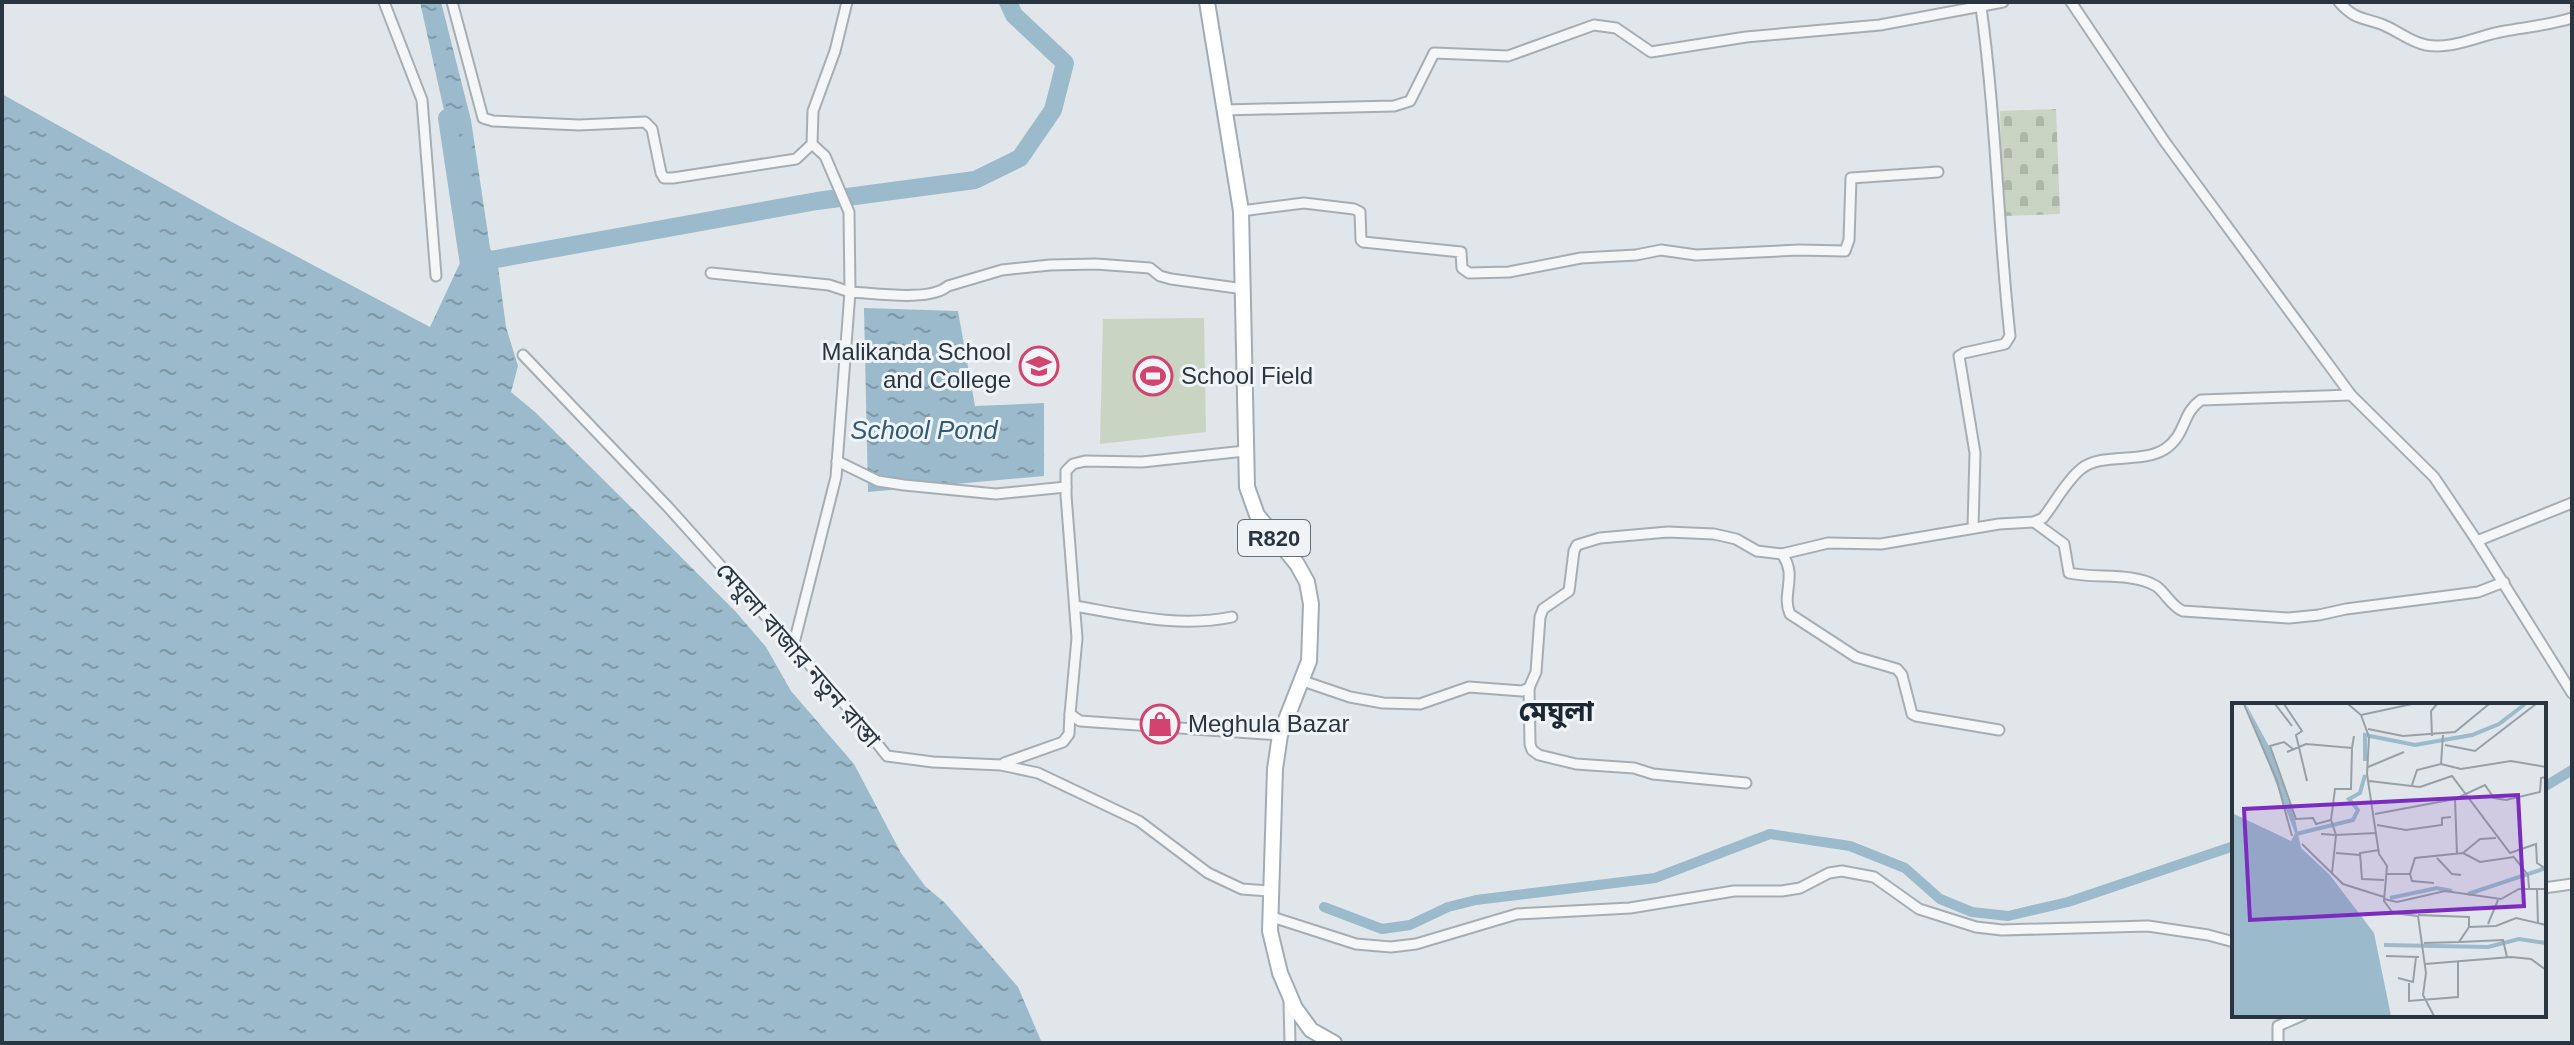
<svg xmlns="http://www.w3.org/2000/svg" width="2574" height="1045" viewBox="0 0 2574 1045" font-family="Arial,'Noto Sans Bengali',sans-serif">
<style>
.cemetery{fill:url(#cemetery-stones)}
.pitch{fill:#c9d4c2}
.water{fill:url(#water-ripples)}
.lines{fill:none;stroke-linecap:round;stroke-linejoin:round}
.canal{stroke:#9bbacb;stroke-width:10}
.river{stroke:#9bbacb;stroke-width:18}
.street-casing{stroke:#a6aeb4;stroke-width:13}
.primary-casing{stroke:#a0acb6;stroke-width:18}
.street{stroke:#f4f6f8;stroke-width:9}
.primary{stroke:#fff;stroke-width:14}
.labels{text-anchor:middle;stroke-width:6;stroke-linejoin:round;paint-order:stroke}
.shield{fill:#f0f4f7;stroke:#656f78;stroke-width:2}
.shield-label{font-size:22px;font-weight:bold;fill:#293642}
.poi-label{font-size:24px;fill:#293642;stroke:#f0f4f7;text-anchor:start}
.street-label{font-size:24px;fill:#293642;stroke:#f0f4f7}
.water-label{font-size:26px;font-style:italic;fill:#315c77;stroke:#f0f4f7}
.quarter-label{font-size:28px;font-weight:bold;fill:#1b2733;stroke:#f0f4f7}
.inset-river{fill:none;stroke:#9bbacb;stroke-width:4}
.inset-road{fill:none;stroke:#97a0a7;stroke-width:2}
.view{fill:#7b2cbf;fill-opacity:0.15;stroke:#7b2cbf;stroke-width:4}
.inset-edge{fill:none;stroke:#293642;stroke-width:4}
</style>
<defs>
<pattern id="cemetery-stones" width="16" height="16" patternUnits="userSpaceOnUse" patternTransform="scale(2)"><rect width="16" height="16" fill="#c9d4c2"/><path d="M2 7V4a2 2 0 0 1 4 0v3zM10 15v-3a2 2 0 0 1 4 0v3z" fill="#adb7a8"/></pattern>
<pattern id="water-ripples" width="26" height="14" patternUnits="userSpaceOnUse" patternTransform="scale(2)"><rect width="26" height="14" fill="#9bbacb"/><path d="M2 4q2-2 4 0t4 0M15 11q2-2 4 0t4 0" fill="none" stroke="#7e98a6"/></pattern>
</defs>
<rect width="100%" height="100%" fill="#e1e6ea"/>
<polygon class="cemetery" points="2056,109 2060,214 2003,216 2000,111"/>
<polygon class="pitch" points="1204,318 1206,432 1100,444 1103,319"/>
<g class="water">
<polygon points="420,2 441,2 471,120 490,248 498,266 506,327 518,366 511,392 535,412 644,520 736,612 766,647 791,691 854,764 901,853 925,886 945,903 1018,987 1042,1043 2,1043 2,94 230,221 430,327 467,248 466,219 451,142"/>
<polygon points="864,308 958,311 975,406 1044,403 1044,476 868,492"/>
</g>
<g class="lines">
<g class="canal">
<polyline points="2544,787 2572,770"/>
<polyline points="1324,907 1382,929 1410,925 1448,907 1476,900 1655,878 1770,834 1850,846 1905,868 1940,899 1972,912 2008,916 2068,902 2234,846"/>
</g>
<g class="river">
<polyline points="447,118 470,271"/>
<polyline points="474,263 817,201 975,180 1020,158 1053,110 1065,63 1014,15 1008,2"/>
</g>
<defs>
<g id="street">
<polyline points="384,2 422,100 436,276"/>
<polyline points="452,2 483,118 493,121 579,125 645,122 652,129 661,173 664,178 673,178 796,159 812,144 813,111 835,51 847,2"/>
<polyline points="2071,2 2165,142 2351,395 2434,477 2477,541 2572,503"/>
<path d="M2339,2C2354,19 2361,17 2381,24C2397,30 2410,42 2426,45C2453,50 2479,35 2505,31C2528,27 2549,25 2572,18"/>
<polyline points="1223,110 1394,106 1410,101 1434,53 1508,56 1594,25 1616,28 1651,52 1746,37 1880,25 2003,2"/>
<path d="M812,144L825,156L849,212L850,292C875,293 930,302 948,286L1002,270L1050,265L1096,264L1150,268L1160,276L1171,279L1244,289"/>
<polyline points="1241,211 1304,203 1354,209 1360,212 1361,240 1363,242 1461,252 1462,268 1469,273 1509,272 1581,258 1636,255 1661,250 1696,255 1799,250 1845,251 1849,240 1851,178 1938,172"/>
<polyline points="711,273 829,285 850,292 836,477 793,647"/>
<polyline points="523,355 668,507 858,719 887,756 933,762 1001,765 1038,773 1139,821 1208,873 1242,889 1269,891"/>
<polyline points="1245,451 1142,462 1085,461 1073,464 1066,471 1066,495 1077,638 1070,714 1080,721 1280,735"/>
<polyline points="837,461 878,481 904,485 996,494 1066,487"/>
<path d="M2034,522L2064,544L2069,573C2096,579 2132,572 2156,586C2166,593 2171,606 2183,611L2289,618L2319,615L2346,609L2478,592L2504,582"/>
<path d="M1973,528L1975,453L1959,356L1964,353L2005,344L2010,336C1998,226 1996,116 1981,7"/>
<polyline points="2477,541 2572,693"/>
<path d="M1782,554C1798,576 1781,594 1790,614L1856,657L1897,669L1902,675L1912,714L1916,716L1999,730"/>
<path d="M1075,606C1128,615 1179,628 1232,617"/>
<path d="M1303,681L1350,697L1383,703L1420,704L1469,687L1522,691L1529,688L1536,672L1540,617L1543,609L1569,591L1574,551L1577,545L1600,538L1668,532L1714,534L1736,539L1757,551L1782,554L1828,543L1881,544L1999,524L2034,522L2043,518C2055,503 2066,481 2081,469C2101,452 2142,464 2165,449C2187,434 2181,414 2201,400L2351,395"/>
<polyline points="1529,688 1530,744 1532,750 1539,755 1576,764 1634,768 1653,774 1746,783"/>
<polyline points="1004,763 1063,742 1069,734 1070,714"/>
<polyline points="2544,888 2572,884"/>
<polyline points="1269,916 1356,944 1391,947 1416,944 1517,914 1630,908 1734,891 1782,891 1800,888 1829,873 1842,871 1874,877 1919,909 1976,927 2002,930 2148,926 2208,935 2234,942"/>
<polyline points="1289,1002 1290,1043"/>
<polyline points="2278,1043 2278,1026 2303,1015"/>
</g>
<polyline id="primary" points="1207,2 1241,211 1247,487 1257,515 1297,564 1307,582 1311,604 1309,661 1280,735 1275,769 1270,931 1280,973 1295,1008 1311,1030 1334,1043"/>
</defs>
<use href="#street" class="street-casing"/>
<use href="#primary" class="primary-casing"/>
<use href="#street" class="street"/>
<use href="#primary" class="primary"/>
</g>
<defs>
<symbol id="school-ring" viewBox="-11 -11 22 22"><circle r="9.5" fill="#f0f4f7" stroke="#d24370" stroke-width="1.5"/><path d="M0-5L7-2L0 1L-7-2ZM-4 1L0 2.5L4 1V4Q0 6-4 4Z" fill="#d24370"/></symbol>
<symbol id="stadium-ring" viewBox="-11 -11 22 22"><circle r="9.5" fill="#f0f4f7" stroke="#d24370" stroke-width="1.5"/><path d="M0-5a6.5 5 0 1 0 0 10a6.5 5 0 1 0 0-10ZM-3.5-1.8h7v3.6h-7Z" fill="#d24370"/></symbol>
<symbol id="shop-ring" viewBox="-11 -11 22 22"><circle r="9.5" fill="#f0f4f7" stroke="#d24370" stroke-width="1.5"/><path d="M-5-2.5h2.3a2.7 3.5 0 0 1 5.4 0H5L5.5 6h-11ZM-1.5-2.5h3a1.5 2.3 0 0 0-3 0Z" fill="#d24370"/></symbol>
</defs>
<g fill-rule="evenodd">
<use href="#school-ring" x="1017" y="344" width="44" height="44"/>
<use href="#stadium-ring" x="1131" y="354" width="44" height="44"/>
<use href="#shop-ring" x="1138" y="702" width="44" height="44"/>
</g>
<g class="labels">
<rect class="shield" x="1238" y="520" width="72" height="36" rx="6"/>
<g class="shield-label">
<text x="1274" y="546">R820</text>
</g>
<g class="poi-label">
<text x="1011" y="360" text-anchor="end">Malikanda School<tspan x="1011" dy="28">and College</tspan></text>
<text x="1181" y="384">School Field</text>
<text x="1188" y="732">Meghula Bazar</text>
</g>
<g class="street-label">
<text transform="translate(798 655) rotate(49)" y="8">মেঘুলা বাজার নতুন রাস্তা</text>
</g>
<g class="water-label">
<text x="924" y="439">School Pond</text>
</g>
<g class="quarter-label">
<text x="1556" y="721">মেঘুলা</text>
</g>
</g>
<g transform="translate(2232 703)">
<rect width="314" height="314" fill="#e1e6ea"/>
<path d="M14,1L38,45L63,116L69,145L97,171L142,230L159,313H0V110L59,138L63,130Z" fill="#9bbacb"/>
<path class="inset-river" d="M133,58V32L183,42L240,32L267,21L293,1M64,131L121,117L126,107L117,96L128,90L133,72M236,191L314,165M158,195L205,185L220,188M152,242L256,244L287,236L314,240"/>
<path class="inset-road" d="M12,1L45,78L60,133M43,1L60,23M52,1L70,28L64,32L75,78M116,1L129,12L137,34L135,71L147,151L155,163L152,198L161,210L186,213L194,270L191,292L202,313M129,12L180,1M136,26L171,33L223,29L257,1M200,33L199,8L205,1M213,42L243,48L304,1M61,46L52,39L38,43L64,116L81,115L84,121L99,117L103,86H119L120,45M55,49L74,41L120,45L122,33M209,61L229,66L279,58L314,64M136,64L172,49M137,78L188,84L220,73L278,150L304,141L305,160L314,166M180,82L185,67L209,61L211,32M223,96L225,151M143,111L223,96L253,82L262,95L274,97L308,89L309,75L314,74M99,117L104,132L144,130M145,122L174,127L210,122V115L219,114M89,131L104,132L100,170M70,141L111,181L152,194M147,147L128,150L130,176L152,177M104,150L128,152M231,150L248,159L282,154M281,153L296,172L297,185M205,155L220,171L229,172M154,171H178L183,155L231,150L248,136L264,135M178,171L180,178L202,180M305,187L306,221M152,196L165,199L213,188L269,196L287,186H314M186,212L237,214V224M256,221L266,197M228,239L271,237L275,254M192,240L227,239L237,224L264,223L284,215L314,222M154,253L187,254M193,261L279,254L299,256L314,267M166,275L181,279L184,254M177,280V298L226,294V258"/>
<path class="view" d="M286,92L292,203L18,217L12,106Z"/>
<rect width="314" height="314" class="inset-edge"/>
</g>
<rect width="2574" height="1045" fill="none" stroke="#293642" stroke-width="8"/>
</svg>
